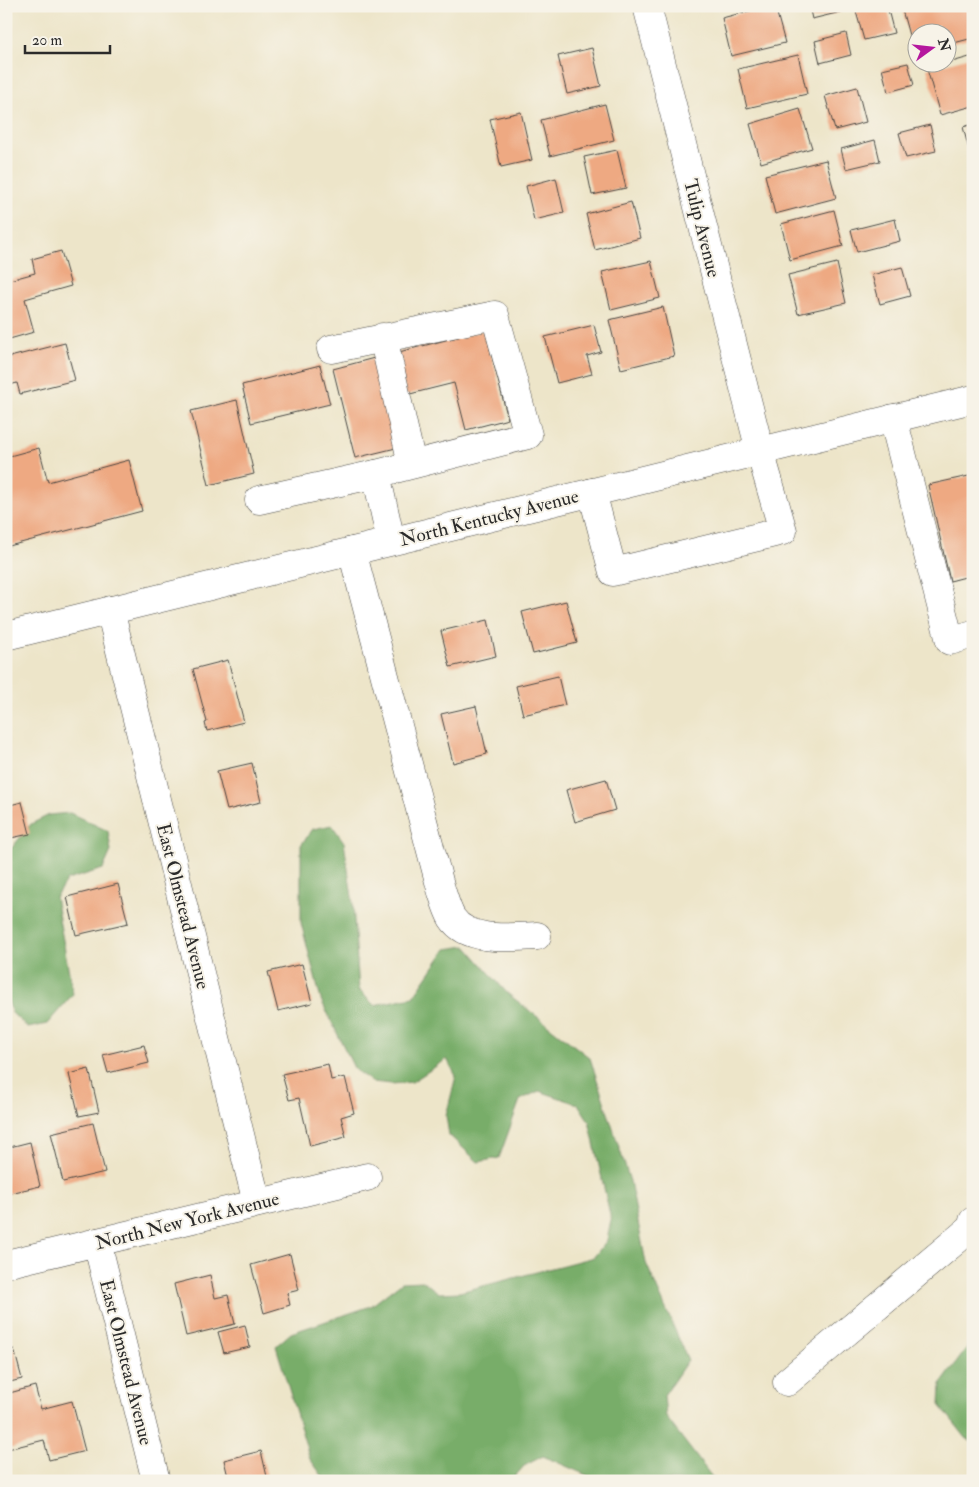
<svg xmlns="http://www.w3.org/2000/svg" width="979" height="1487" viewBox="0 0 979 1487" font-family="'IM FELL Double Pica',serif">
<style>
.forest{fill:#78ad69;stroke:#526c4a}
.building{fill:#eea982}
.lines{fill:none;stroke-linecap:round;stroke-linejoin:round}
.minor-casing{stroke:#484743;stroke-width:29}
.minor{stroke:#fff;stroke-width:28}
.labels{text-anchor:middle;stroke-width:4;stroke-linejoin:round;paint-order:stroke}
.street-label{font-size:19px;fill:#2b2b2b;stroke:#f7f3e8}
</style>
<rect width="100%" height="100%" fill="#f7f3e8"/>
<filter id="ink" filterUnits="userSpaceOnUse"><feTurbulence type="fractalNoise" baseFrequency=".02" numOctaves="2"/><feDisplacementMap in="SourceGraphic" scale="10" xChannelSelector="R" yChannelSelector="G"/><feConvolveMatrix kernelMatrix="1 2 1 2 8 2 1 2 1" color-interpolation-filters="sRGB"/></filter>
<filter id="wash" filterUnits="userSpaceOnUse"><feTurbulence type="fractalNoise" baseFrequency=".0096" numOctaves="4" result="noise"/><feDisplacementMap in="SourceGraphic" scale="20" xChannelSelector="R" yChannelSelector="G"/><feGaussianBlur stdDeviation="1.12" result="paint"/><feColorMatrix in="noise" values="0 0 0 0 0 0 0 0 0 0 0 0 0 0 0 0 0 1.4 0 .05"/><feComposite in="paint" operator="in"/></filter>
<g filter="url(#wash)">
<rect width="100%" height="100%" fill="#ede5c9"/>
<g class="forest">
<polygon points="70,813 108,831 111,851 103,869 67,880 55,897 73,994 47,1024 28,1028 12,1013 6,995 6,855 31,824 49,815"/>
<polygon points="332,825 344,842 353,904 359,990 374,1005 413,997 446,949 466,946 507,993 590,1058 630,1181 646,1263 688,1360 664,1395 666,1417 715,1481 600,1481 543,1456 524,1466 511,1481 326,1481 310,1459 276,1346 291,1333 371,1306 402,1282 423,1281 439,1293 460,1292 594,1257 607,1240 611,1219 589,1121 578,1104 539,1091 520,1100 499,1158 478,1162 449,1135 446,1116 456,1076 447,1059 412,1082 392,1084 372,1082 355,1070 321,1000 301,923 301,845 313,829"/>
<polygon points="973,1332 973,1443 966,1438 940,1405 941,1384 967,1348"/>
</g>
<g id="blocks">
<g class="building">
<polygon points="769,6 775,6 785,43 731,56 722,18"/>
<polygon points="809,6 839,6 841,12 812,19"/>
<polygon points="861,6 887,6 894,33 864,40 855,8"/>
<polygon points="915,6 970,6 973,38 946,45 946,32 916,32 916,37 910,39 902,10"/>
<polygon points="846,33 851,55 820,63 815,41"/>
<polygon points="592,48 601,86 567,94 558,56"/>
<polygon points="798,55 807,94 747,108 738,69"/>
<polygon points="973,56 973,106 940,115 927,69"/>
<polygon points="908,63 914,85 888,92 882,69"/>
<polygon points="857,87 866,122 835,130 825,96"/>
<polygon points="605,104 614,140 550,156 541,120"/>
<polygon points="800,109 812,148 761,163 750,124"/>
<polygon points="521,112 532,160 501,167 490,119"/>
<polygon points="973,124 973,161 972,161 963,127"/>
<polygon points="930,125 936,151 906,158 899,133"/>
<polygon points="875,140 880,161 846,169 841,149"/>
<polygon points="617,150 626,188 592,195 584,157"/>
<polygon points="826,160 836,198 775,214 765,175"/>
<polygon points="556,178 564,213 534,220 526,186"/>
<polygon points="631,202 640,238 595,250 586,214"/>
<polygon points="834,210 843,246 790,260 781,224"/>
<polygon points="895,219 900,241 857,252 851,230"/>
<polygon points="61,251 71,286 25,299 34,332 6,340 6,281 35,273 32,259"/>
<polygon points="651,261 660,298 611,310 602,272"/>
<polygon points="837,263 846,303 798,314 788,275"/>
<polygon points="902,267 910,296 880,304 872,275"/>
<polygon points="663,307 674,356 621,369 609,320"/>
<polygon points="594,325 601,352 587,356 592,374 557,383 545,337"/>
<polygon points="485,330 508,419 466,430 454,383 406,395 395,353"/>
<polygon points="65,343 75,380 20,394 17,383 6,386 6,358"/>
<polygon points="378,357 400,447 355,458 333,369"/>
<polygon points="320,365 330,404 251,423 242,385"/>
<polygon points="237,400 254,474 209,485 191,411"/>
<polygon points="39,448 48,482 129,460 142,511 9,546 6,536 6,457"/>
<polygon points="973,475 973,575 950,581 928,485"/>
<polygon points="566,601 577,643 533,654 522,612"/>
<polygon points="488,620 496,656 450,667 441,631"/>
<polygon points="228,660 244,722 207,731 205,723 207,722 193,669"/>
<polygon points="558,676 565,705 523,715 516,686"/>
<polygon points="476,706 487,754 453,763 441,714"/>
<polygon points="252,763 261,802 227,810 217,771"/>
<polygon points="606,779 615,810 575,822 566,790"/>
<polygon points="22,802 30,834 6,839 6,806"/>
<polygon points="118,884 128,923 76,935 67,897"/>
<polygon points="302,964 312,1003 278,1011 268,972"/>
<polygon points="144,1045 149,1063 108,1073 103,1055"/>
<polygon points="328,1064 331,1080 345,1077 354,1113 341,1117 346,1137 310,1146 299,1098 289,1100 282,1074"/>
<polygon points="89,1069 99,1112 79,1116 69,1074"/>
<polygon points="93,1123 105,1172 63,1182 51,1133"/>
<polygon points="30,1142 40,1186 6,1194 6,1148"/>
<polygon points="290,1254 299,1290 287,1293 290,1305 264,1313 251,1265"/>
<polygon points="210,1275 215,1298 228,1295 235,1324 186,1336 174,1284"/>
<polygon points="245,1325 250,1347 224,1353 218,1332"/>
<polygon points="14,1349 22,1379 6,1383 6,1351"/>
<polygon points="35,1386 41,1409 72,1401 85,1451 49,1460 44,1440 8,1449 6,1440 6,1394"/>
<polygon points="261,1451 268,1481 229,1481 224,1460"/>
</g>
</g>
</g>
<g filter="url(#ink)">
<use href="#blocks" fill-opacity="0" stroke="#484743" stroke-width="1"/>
<g class="lines">
<defs>
<g id="minor">
<polyline points="383,337 412,464"/>
<polyline points="331,349 495,315 528,435 376,474"/>
<polyline points="893,418 950,641 973,634"/>
<polyline points="592,492 613,572 783,531 760,451 647,6"/>
<polyline points="259,500 376,474 391,541"/>
<path d="M352,551L441,889C444,898 447,910 452,918C468,943 512,937 537,936"/>
<polyline points="110,610 257,1203"/>
<polyline points="6,636 973,399"/>
<polyline points="97,1242 156,1481"/>
<polyline points="6,1264 367,1177"/>
<polyline points="787,1382 972,1227 973,1221"/>
</g>
</defs>
<use href="#minor" class="minor-casing"/>
<use href="#minor" class="minor"/>
</g>
</g>
<g class="labels">
<g class="street-label">
<text transform="translate(703 228) rotate(76)" y="7">Tulip Avenue</text>
<text transform="translate(489 517) rotate(-14)" y="7">North Kentucky Avenue</text>
<text transform="translate(184 906) rotate(76)" y="7">East Olmstead Avenue</text>
<text transform="translate(187 1220) rotate(-14)" y="7">North New York Avenue</text>
<text transform="translate(127 1362) rotate(76)" y="7">East Olmstead Avenue</text>
</g>
</g>
<rect width="979" height="1487" fill="none" stroke="#f7f3e8" stroke-width="25"/>
<g transform="translate(932 48) rotate(75)"><circle r="24" fill="#f7f3e8" stroke="#a5a39c"/>
<path d="M0-4L9 19L0 12L-9 19Z" fill="#b5179e"/>
<text y="-8" font-size="14" font-weight="bold" text-anchor="middle" fill="#2b2b2b">N</text>
</g>
<path d="M25 45v8h85v-8" fill="none" stroke="#2b2b2b" stroke-width="2.5"/>
<text x="32" y="45" font-size="15" fill="#2b2b2b" stroke="#f7f3e8" stroke-width="4" paint-order="stroke">20 m</text>
</svg>
